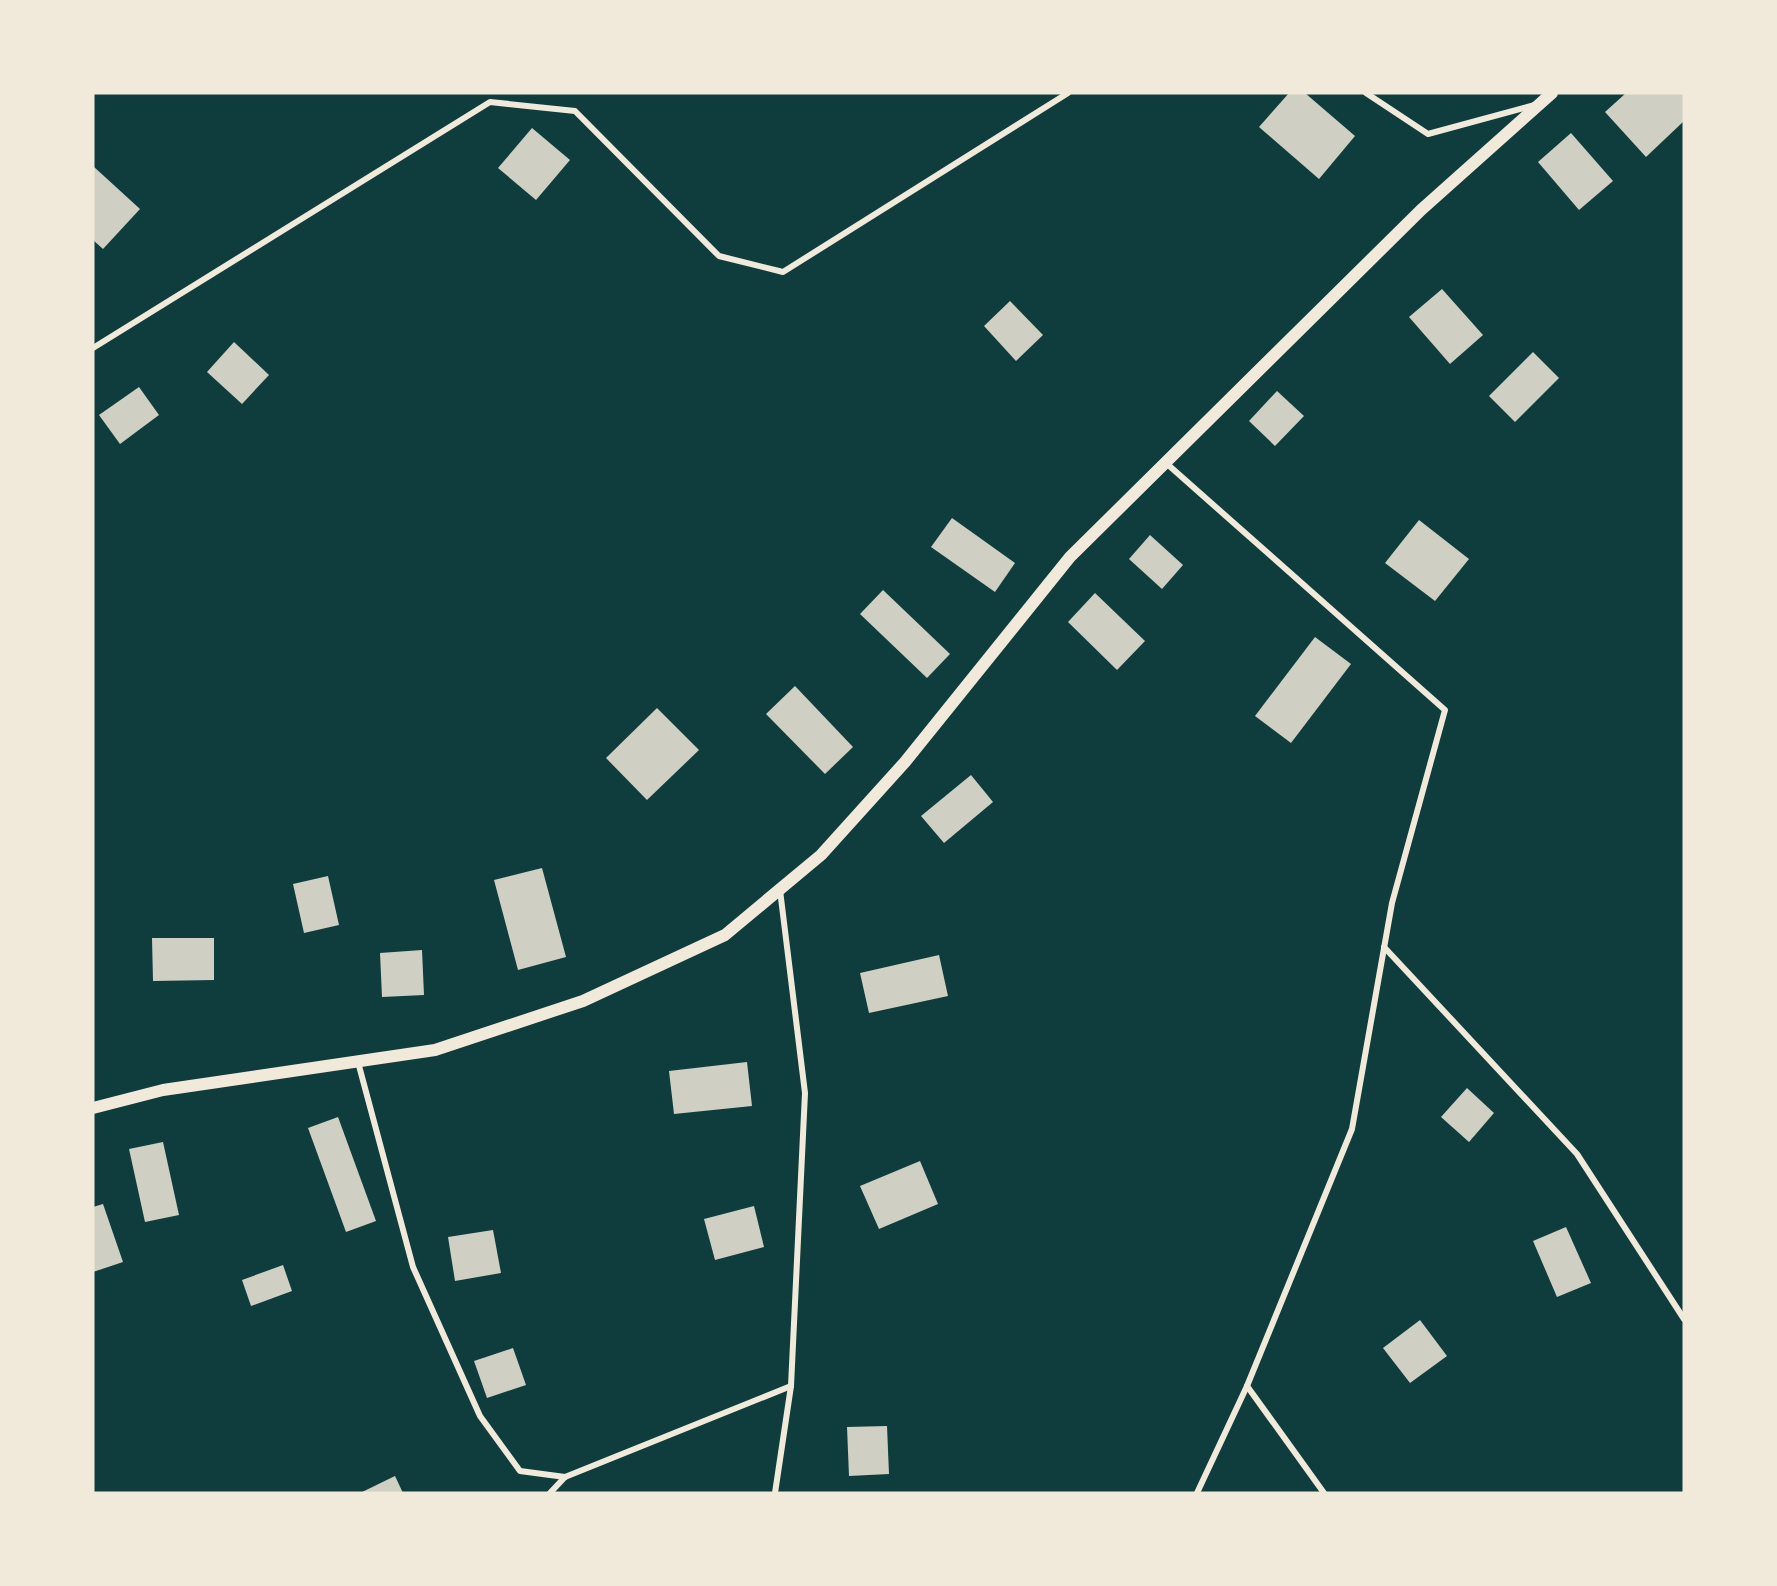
<svg xmlns="http://www.w3.org/2000/svg" width="1777" height="1586" viewBox="0 0 1777 1586" font-family="Helvetica,sans-serif">
<style>
.building{fill:#cfcfc3}
.lines{fill:none;stroke-linecap:round;stroke-linejoin:round}
.minor{stroke:#f1e9da;stroke-width:6}
.secondary{stroke:#f1e9da;stroke-width:12}
</style>
<rect width="100%" height="100%" fill="#0f3d3e"/>
<g class="building">
<polygon points="1289,93 1305,93 1355,136 1319,179 1259,127"/>
<polygon points="1626,93 1684,93 1684,121 1646,157 1605,112"/>
<polygon points="532,128 570,160 536,200 498,168"/>
<polygon points="1571,133 1613,181 1579,210 1538,162"/>
<polygon points="93,166 140,209 103,249 93,240"/>
<polygon points="1442,289 1483,335 1450,364 1409,317"/>
<polygon points="1010,301 1043,335 1016,361 984,326"/>
<polygon points="234,342 269,375 242,404 207,372"/>
<polygon points="1533,352 1559,378 1515,422 1489,396"/>
<polygon points="139,387 159,415 120,444 99,415"/>
<polygon points="1277,391 1304,416 1275,446 1249,421"/>
<polygon points="952,518 1015,563 995,592 931,547"/>
<polygon points="1419,520 1469,559 1435,601 1385,563"/>
<polygon points="1150,535 1183,565 1162,589 1129,559"/>
<polygon points="883,590 950,654 927,678 860,614"/>
<polygon points="1095,593 1145,641 1117,670 1068,622"/>
<polygon points="1315,637 1351,664 1291,743 1255,716"/>
<polygon points="795,686 853,747 825,774 766,714"/>
<polygon points="657,708 699,750 647,800 606,758"/>
<polygon points="971,775 993,802 944,843 921,816"/>
<polygon points="542,868 566,957 518,970 494,880"/>
<polygon points="328,876 339,925 304,933 293,884"/>
<polygon points="152,938 214,938 214,980 153,981"/>
<polygon points="422,950 424,995 382,997 380,953"/>
<polygon points="939,955 948,996 869,1013 860,973"/>
<polygon points="747,1062 752,1106 674,1114 669,1071"/>
<polygon points="1467,1088 1494,1113 1469,1142 1441,1117"/>
<polygon points="338,1117 376,1221 346,1232 308,1128"/>
<polygon points="163,1142 179,1215 145,1222 129,1149"/>
<polygon points="920,1161 938,1204 879,1229 860,1186"/>
<polygon points="103,1204 123,1262 93,1272 93,1207"/>
<polygon points="754,1206 764,1247 715,1260 704,1219"/>
<polygon points="1566,1227 1591,1283 1557,1297 1533,1241"/>
<polygon points="493,1230 501,1273 455,1281 448,1237"/>
<polygon points="283,1265 292,1291 251,1306 242,1280"/>
<polygon points="1420,1320 1447,1356 1410,1383 1383,1348"/>
<polygon points="513,1348 526,1385 487,1398 474,1361"/>
<polygon points="887,1426 889,1474 849,1476 847,1427"/>
<polygon points="395,1476 403,1493 360,1493"/>
</g>
<g class="lines">
<g class="minor">
<polyline points="1366,93 1428,134 1535,105"/>
<polyline points="93,348 490,102 575,111 719,256 783,272 1068,93"/>
<polyline points="1166,463 1445,710 1392,903 1352,1129 1247,1386 1197,1493"/>
<polyline points="1384,947 1577,1154 1684,1319"/>
<polyline points="358,1062 413,1267 480,1416 520,1471 565,1477"/>
<polyline points="1247,1386 1324,1493"/>
<polyline points="550,1493 565,1477 791,1386"/>
<polyline points="775,1493 791,1386 805,1093 780,890"/>
</g>
<polyline class="secondary" points="93,1108 163,1090 435,1050 583,1001 725,935 821,855 905,762 1070,557 1421,210 1552,93"/>
</g>
<rect width="1777" height="1586" fill="none" stroke="#f1e9da" stroke-width="189"/>
</svg>
